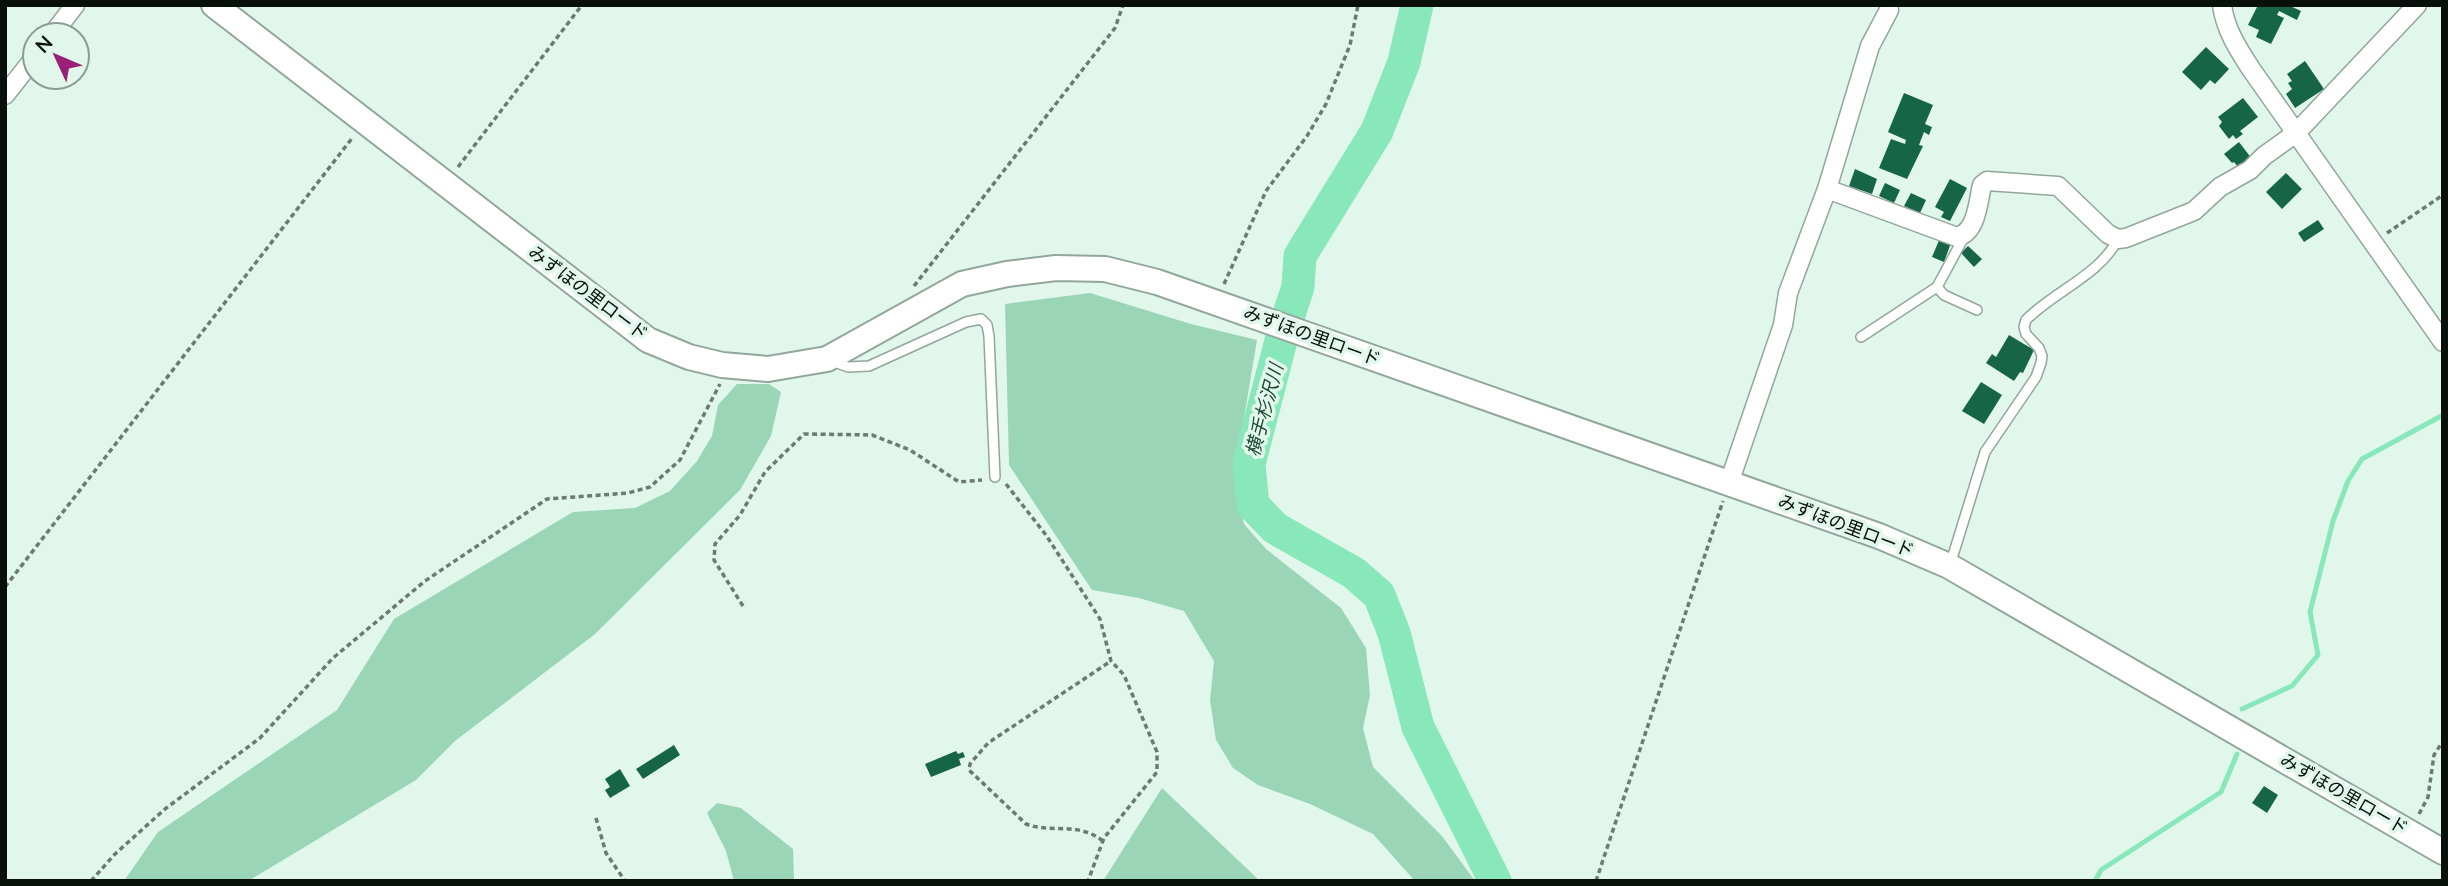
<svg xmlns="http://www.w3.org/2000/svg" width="2448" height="886" viewBox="0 0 2448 886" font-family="Lato,'Noto Sans JP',sans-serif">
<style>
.green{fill:#9ad5b8}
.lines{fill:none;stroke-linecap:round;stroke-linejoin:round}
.stream{stroke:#88e7bb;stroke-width:5}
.river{stroke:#88e7bb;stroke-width:33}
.building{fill:#176547}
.lane-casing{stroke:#92a69c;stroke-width:12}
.street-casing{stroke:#92a69c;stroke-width:21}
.secondary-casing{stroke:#92a69c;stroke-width:28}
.path{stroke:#6c7a72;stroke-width:3.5;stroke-dasharray:5 3.5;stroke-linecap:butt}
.lane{stroke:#fff;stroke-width:9}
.street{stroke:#fff;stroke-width:18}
.secondary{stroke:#fff;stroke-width:24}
.labels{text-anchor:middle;stroke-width:7;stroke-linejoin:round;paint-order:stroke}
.street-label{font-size:18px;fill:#09100c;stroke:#e1f7ec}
.water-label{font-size:19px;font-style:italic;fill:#1e4735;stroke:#e1f7ec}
</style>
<rect width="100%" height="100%" fill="#e1f7ec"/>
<g class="green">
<polygon points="1090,293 1191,324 1257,340 1234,478 1244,524 1266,549 1341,608 1366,648 1370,695 1363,728 1373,767 1442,836 1475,881 1415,881 1373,834 1310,804 1258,785 1233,768 1216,740 1210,700 1214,661 1184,611 1139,598 1092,590 1009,465 1005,304"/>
<polygon points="737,384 769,384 781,392 771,436 740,490 595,634 455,741 416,780 248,881 124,881 158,832 337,710 394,619 573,512 635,508 670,491 697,461 712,436 718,405"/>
<polygon points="1162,788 1260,881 1103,881"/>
<polygon points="717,803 741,808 793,849 794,881 734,881 726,851 707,813"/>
</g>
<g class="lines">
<g class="stream">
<polyline points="2242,709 2292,686 2318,655 2310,612 2333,521 2348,481 2362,459 2443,415"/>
<polyline points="2095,881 2101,870 2221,792 2237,754"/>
</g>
<polyline class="river" points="1417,5 1404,62 1377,131 1300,256 1298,287 1284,329 1249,464 1253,505 1275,528 1354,573 1379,595 1394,633 1418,727 1495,881"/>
</g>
<g class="building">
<polygon points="2258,5 2288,5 2301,11 2297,20 2279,11 2277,15 2284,18 2271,44 2256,37 2259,30 2248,25"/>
<polygon points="2206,47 2229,69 2215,84 2210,80 2201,90 2182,72"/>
<polygon points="2305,61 2324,89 2295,108 2286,94 2292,89 2288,83 2292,81 2287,74"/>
<polygon points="1904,93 1933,105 1925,124 1932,127 1929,135 1924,132 1919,145 1923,146 1907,179 1879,168 1891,139 1905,144 1906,140 1888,132"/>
<polygon points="2243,98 2258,117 2240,131 2243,134 2236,139 2233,135 2229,139 2219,126 2222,122 2218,117"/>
<polygon points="2239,142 2252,159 2239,168 2234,162 2232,163 2224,154"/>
<polygon points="1855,169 1877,179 1872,194 1849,186"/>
<polygon points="2286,173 2302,189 2282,209 2266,192"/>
<polygon points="1950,179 1967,188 1950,221 1941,217 1944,212 1935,207"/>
<polygon points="1885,183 1900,190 1894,203 1879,196"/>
<polygon points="1911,193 1926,200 1920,213 1904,206"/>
<polygon points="2318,220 2324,229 2304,242 2298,233"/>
<polygon points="1940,238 1951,243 1944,262 1932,257"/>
<polygon points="1968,246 1982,259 1974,267 1961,253"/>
<polygon points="2009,335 2034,350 2023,373 2020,372 2014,381 1986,363 1992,354 1996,357"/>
<polygon points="1981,382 2002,395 1984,424 1962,411"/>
<polygon points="674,745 680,755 643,779 636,769"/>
<polygon points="956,751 958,754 963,752 965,757 959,759 961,765 931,777 925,764"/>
<polygon points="620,769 630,786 610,798 605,790 610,787 605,779"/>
<polygon points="2264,786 2278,795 2267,813 2252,803"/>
</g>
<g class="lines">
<defs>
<g id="lane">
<polyline points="1937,287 1944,295 1977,310"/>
<polyline points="1861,337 1937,287 1964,237"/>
<polyline points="832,361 848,367 869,366 966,322 981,319 987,325 989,336 995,477"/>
<path d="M1950,565L1985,452L2036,377L2041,363L2042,356L2039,348L2026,334L2024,327L2026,320C2054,291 2099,276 2118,239"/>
</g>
<g id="street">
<path d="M2222,5C2225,29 2238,49 2251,69L2443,342"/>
<polyline points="52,35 75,5"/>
<polyline points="5,95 35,57"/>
<path d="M1827,189L1957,237C1977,232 1978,202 1982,185L1987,181L2058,186L2108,234L2118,239L2126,238L2194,211L2220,187L2250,170L2264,156L2296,133L2417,5"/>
<polyline points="1729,483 1783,325 1788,293 1827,189 1870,46 1889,10"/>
</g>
<polyline id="secondary" points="214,5 648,340 689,357 722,365 768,369 827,359 962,284 1007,274 1056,268 1105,269 1157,282 1879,536 1949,566 2443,852"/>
</defs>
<use href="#lane" class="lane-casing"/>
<use href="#street" class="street-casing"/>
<use href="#secondary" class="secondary-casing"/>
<g class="path">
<polyline points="458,167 582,5"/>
<polyline points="2387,233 2443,195"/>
<polyline points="1224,284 1266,191 1307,136 1326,104 1350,45 1358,5"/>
<polyline points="914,286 1115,28 1123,5"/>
<polyline points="1006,484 1046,535 1100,619 1111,661 1124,675 1157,752 1157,772 1104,838 1088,881"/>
<polyline points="5,587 353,137"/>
<polyline points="743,606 714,560 715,544 740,515 765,472 804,434 872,435 910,450 959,482 982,480"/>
<polyline points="2419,814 2428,797 2434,755 2443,741"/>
<polyline points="596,818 606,853 625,881"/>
<path d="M1103,841C1077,821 1053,834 1026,824L969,770L970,764L988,743L1111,661"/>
<polyline points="91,881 115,854 165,809 260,738 333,658 425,581 547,499 628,493 650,487 680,460 720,384"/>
<polyline points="1596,881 1723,501"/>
</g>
<use href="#lane" class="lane"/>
<use href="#street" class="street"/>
<use href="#secondary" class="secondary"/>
</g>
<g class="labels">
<g class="street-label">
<text transform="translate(588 293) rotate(37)" y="6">みずほの里ロード</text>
<text transform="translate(1312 336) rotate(20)" y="6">みずほの里ロード</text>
<text transform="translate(1846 526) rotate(21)" y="6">みずほの里ロード</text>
<text transform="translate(2344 794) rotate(30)" y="6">みずほの里ロード</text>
</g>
<g class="water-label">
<text transform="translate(1264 410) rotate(-75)" y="7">横手杉沢川</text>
</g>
</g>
<rect width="2448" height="886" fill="none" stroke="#09100c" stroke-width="14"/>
<g transform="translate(56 56) rotate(314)"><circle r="33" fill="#e1f7ec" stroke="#8b9b92" stroke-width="2"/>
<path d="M0-5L12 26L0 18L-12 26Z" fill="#9b2077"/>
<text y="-10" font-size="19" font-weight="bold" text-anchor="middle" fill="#09100c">N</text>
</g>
</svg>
